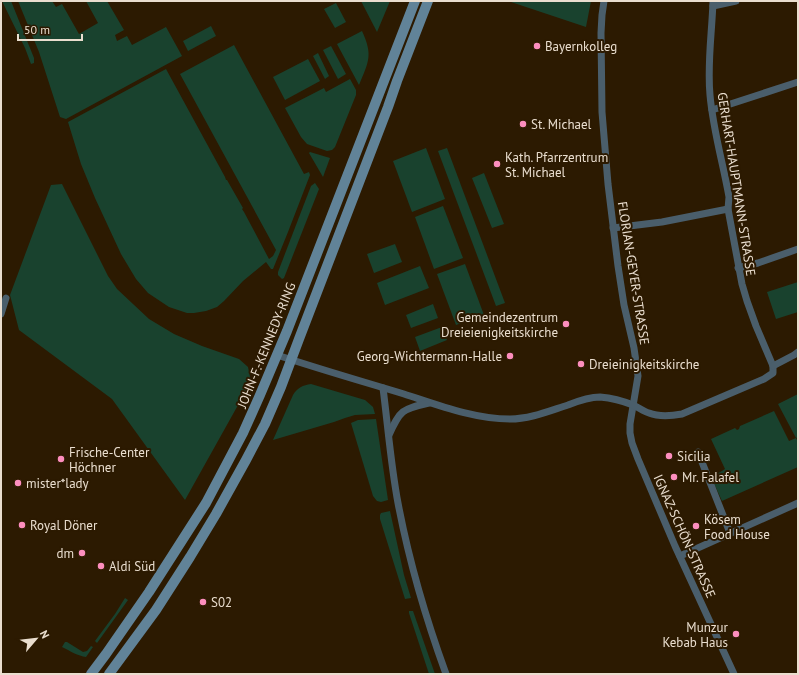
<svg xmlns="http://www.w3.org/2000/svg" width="799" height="675" viewBox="0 0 799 675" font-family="'PT Sans',sans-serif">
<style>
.green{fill:#19422e}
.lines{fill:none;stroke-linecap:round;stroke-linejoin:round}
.street{stroke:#4a5e6b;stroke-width:7}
.secondary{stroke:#618398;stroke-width:10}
.poi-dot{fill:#fd8ebe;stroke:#2c1a01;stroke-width:1.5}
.labels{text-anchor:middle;stroke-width:4;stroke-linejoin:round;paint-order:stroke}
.poi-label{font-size:13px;fill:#eadecf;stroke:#2c1a01;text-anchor:start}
.street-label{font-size:13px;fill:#eadecf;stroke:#2c1a01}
</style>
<rect width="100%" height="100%" fill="#2c1a01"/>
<g class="green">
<polygon points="2,1 11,1 34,58 34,63 31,64 25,48"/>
<polygon points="18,1 52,1 56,7 62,4 79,34 98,23 86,1 107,1 124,30 115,35 117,41 127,36 132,45 166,27 182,56 66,119 60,117 39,52"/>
<polygon points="361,1 390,1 377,32"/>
<polygon points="508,1 591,1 586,27"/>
<polygon points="336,3 346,22 335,28 324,9"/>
<polygon points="211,26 216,36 188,51 183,41"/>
<path d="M362,31C373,55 369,61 359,85L337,44Z"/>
<polygon points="234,45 304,174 309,172 310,175 288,232 273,269 271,269 266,262 243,281 224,301 217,307 206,311 194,313 187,313 169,307 148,293 136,279 121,254 95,198 81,164 68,122 166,69 225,177 226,180 227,180 243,208 242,209 244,212 269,259 273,256 276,250 180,74"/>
<polygon points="331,46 346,74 338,79 323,50"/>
<polygon points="318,53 329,76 325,79 313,56"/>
<polygon points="308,59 320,81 285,100 273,77"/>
<polygon points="350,79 356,90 356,95 335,147 332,150 327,151 307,144 301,137 285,108 324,88 326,92"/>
<polygon points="426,148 445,199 412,212 393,161"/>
<polygon points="447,148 505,303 496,306 438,151"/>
<polygon points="310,152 330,158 323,177 309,153"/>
<polygon points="484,173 504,224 492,228 472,178"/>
<polygon points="315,183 319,189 284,278 282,279 278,275 278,272 311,186"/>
<polygon points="62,184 108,276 117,289 149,319 174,334 202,346 239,359 248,367 250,377 247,389 185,500 112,399 19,330 10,295 51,185"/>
<polygon points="443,206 463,258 434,269 415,217"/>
<polygon points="395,244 402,262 374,273 367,254"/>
<polygon points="465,264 484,315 456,325 437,274"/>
<polygon points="420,266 429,288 385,305 377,283"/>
<polygon points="798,282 798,312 776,319 767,292"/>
<polygon points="433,304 438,318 411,328 406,315"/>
<polygon points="442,327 447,340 420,351 415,337"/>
<path d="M311,384L365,400L373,407L375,414L355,415L345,418L334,422L273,440L293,395C297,388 303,385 311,384Z"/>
<polygon points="798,394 798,437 796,438 798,442 798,467 722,501 713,481 719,479 717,474 725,469 711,439 735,428 737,430 739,429 740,426 774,411 789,441 796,438 778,404"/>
<polygon points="376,419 388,500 381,502 377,501 373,496 351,423 358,420"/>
<polygon points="390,511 404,575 411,598 405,599 380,519 380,515 381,513"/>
<polygon points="125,598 128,600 97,643 95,641 115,614"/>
<polygon points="409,611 413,611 435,674 429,674 409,613"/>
<path d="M65,642H67L83,652L87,651L91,646L93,647L86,657C78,656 70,651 62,647Z"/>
</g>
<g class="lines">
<g class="street">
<polyline points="604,1 602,15 601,33 602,112 608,184 618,266 624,305 634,348 638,376 630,424 630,433 632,443 638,459 675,546 734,674"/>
<polyline points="713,6 736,1"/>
<polyline points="712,110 798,82"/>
<polyline points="613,228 662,222 728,209"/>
<polyline points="738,268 758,263 798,249"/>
<polyline points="1,314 6,298"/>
<path d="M277,355C319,369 361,381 404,394C438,405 474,419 510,419C530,419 549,411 568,405C578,401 590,397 600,397C611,398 623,401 633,405C638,407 643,411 649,413C659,417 671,416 682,414L764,379L773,373V366L756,326L747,301L742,284L728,209L729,197C723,163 713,130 710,95C707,64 712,33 713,1"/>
<polyline points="773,366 794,355 798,352"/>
<path d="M383,388C388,427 391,466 398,503C409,561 426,619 446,674"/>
<path d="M389,435C400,410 402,409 429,403"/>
<polyline points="698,452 730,533"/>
<polyline points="680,556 798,503"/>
</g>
<g class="secondary">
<polyline points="91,674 106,654 149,592 206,503 243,433 260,395 287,331 415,1"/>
<polyline points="109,674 156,610 190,557 216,514 246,460 265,424 281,387 299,339 388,107 397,81 428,1"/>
</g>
</g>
<g class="poi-dot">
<circle cx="537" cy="46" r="4"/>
<circle cx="523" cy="124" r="4"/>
<circle cx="497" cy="164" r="4"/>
<circle cx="566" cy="324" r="4"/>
<circle cx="510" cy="356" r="4"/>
<circle cx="581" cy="364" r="4"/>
<circle cx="669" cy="456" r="4"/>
<circle cx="61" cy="459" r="4"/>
<circle cx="674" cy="477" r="4"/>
<circle cx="18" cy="483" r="4"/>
<circle cx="22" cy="525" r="4"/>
<circle cx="696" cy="526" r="4"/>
<circle cx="82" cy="553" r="4"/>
<circle cx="101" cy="566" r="4"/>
<circle cx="203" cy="602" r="4"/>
<circle cx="736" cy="634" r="4"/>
</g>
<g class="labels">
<g class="poi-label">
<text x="545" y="51">Bayernkolleg</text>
<text x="531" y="129">St. Michael</text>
<text x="505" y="162">Kath. Pfarrzentrum<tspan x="505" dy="15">St. Michael</tspan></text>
<text x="558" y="322" text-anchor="end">Gemeindezentrum<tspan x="558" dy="15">Dreieienigkeitskirche</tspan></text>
<text x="502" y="361" text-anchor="end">Georg-Wichtermann-Halle</text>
<text x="589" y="369">Dreieinigkeitskirche</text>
<text x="69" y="457">Frische-Center<tspan x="69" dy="15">Höchner</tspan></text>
<text x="677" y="461">Sicilia</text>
<text x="682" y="482">Mr. Falafel</text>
<text x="26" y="488">mister*lady</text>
<text x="704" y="524">Kösem<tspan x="704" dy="15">Food House</tspan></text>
<text x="30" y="530">Royal Döner</text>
<text x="74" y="558" text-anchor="end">dm</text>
<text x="109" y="571">Aldi Süd</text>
<text x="211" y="607">S02</text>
<text x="728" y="632" text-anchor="end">Munzur<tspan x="728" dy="15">Kebab Haus</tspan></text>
</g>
<g class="street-label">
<text transform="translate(737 184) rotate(81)" y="5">GERHART-HAUPTMANN-STRASSE</text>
<text transform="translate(634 273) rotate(81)" y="5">FLORIAN-GEYER-STRASSE</text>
<text transform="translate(266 345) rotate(-68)" y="5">JOHN-F.-KENNEDY-RING</text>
<text transform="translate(685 536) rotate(66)" y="5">IGNAZ-SCHÖN-STRASSE</text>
</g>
</g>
<rect width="799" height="675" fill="none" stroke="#eadecf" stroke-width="4"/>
<g transform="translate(36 639) rotate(62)" stroke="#2c1a01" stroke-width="3" paint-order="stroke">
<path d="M0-3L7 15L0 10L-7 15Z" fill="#eadecf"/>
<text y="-6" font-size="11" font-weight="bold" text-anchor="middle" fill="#eadecf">N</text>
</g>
<path d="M18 34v6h64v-6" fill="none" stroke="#eadecf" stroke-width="2"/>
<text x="24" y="34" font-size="12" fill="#eadecf" stroke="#2c1a01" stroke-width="3" paint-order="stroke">50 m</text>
</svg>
